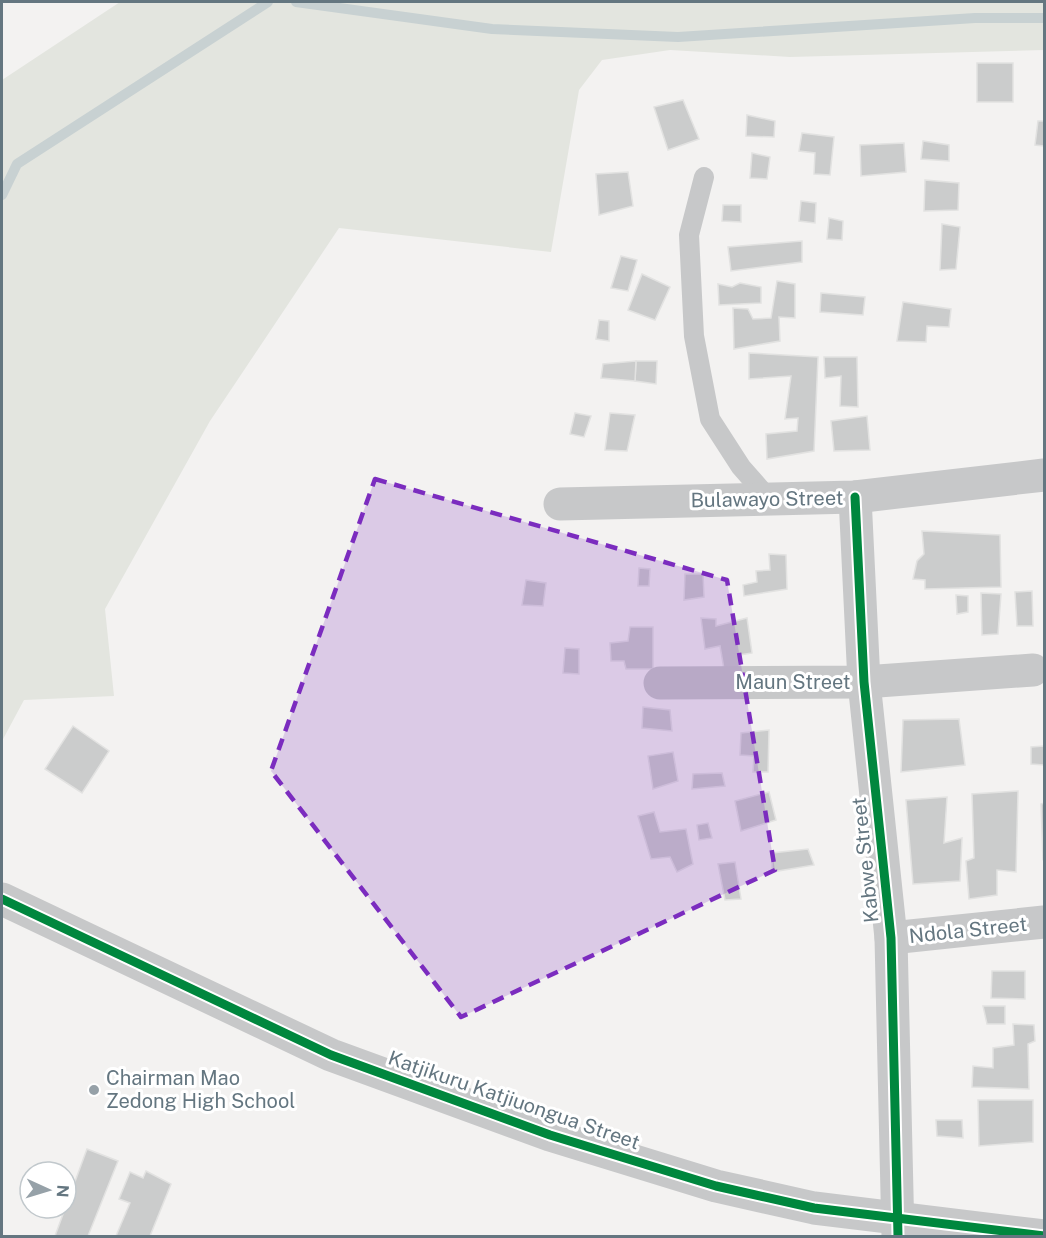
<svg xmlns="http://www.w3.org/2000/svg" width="1046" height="1238" viewBox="0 0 1046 1238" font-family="'Public Sans',sans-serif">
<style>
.green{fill:#e3e5df}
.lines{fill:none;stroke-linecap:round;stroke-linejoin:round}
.stream{stroke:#c8d1d2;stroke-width:10}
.building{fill:#cbcccc;stroke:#e2e2e1;stroke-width:1.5}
.service{stroke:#c7c8c9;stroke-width:20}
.minor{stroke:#c7c8c9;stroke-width:33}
.tertiary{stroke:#c7c8c9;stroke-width:33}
.cycleway-casing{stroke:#fff;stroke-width:13}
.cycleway{stroke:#00873e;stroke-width:9}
.marked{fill:#7b2cbf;fill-opacity:0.2;stroke:#7b2cbf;stroke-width:4.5;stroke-dasharray:12 8;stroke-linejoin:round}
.poi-dot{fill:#96a1a8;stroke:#fff;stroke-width:2}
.labels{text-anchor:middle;stroke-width:6;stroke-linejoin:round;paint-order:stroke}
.street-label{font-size:20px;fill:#647680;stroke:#fff}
.poi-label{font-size:20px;fill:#647680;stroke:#fff;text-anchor:start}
</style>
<rect width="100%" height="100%" fill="#f3f2f1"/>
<polygon class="green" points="120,2 1044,2 1044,50 790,57 670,50 602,60 579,90 551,252 339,228 210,421 105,609 114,696 24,700 2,741 2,80"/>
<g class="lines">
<g class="stream">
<polyline points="296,2 492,29 678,37 975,18 1044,18"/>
<polyline points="2,195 17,164 268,2"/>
</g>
</g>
<g class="building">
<rect x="977" y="63" width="36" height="39"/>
<polygon points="683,100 699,139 668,150 654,107"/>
<polygon points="747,115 775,121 774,137 746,136"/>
<polygon points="1038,121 1044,121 1044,146 1035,145"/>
<polygon points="802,133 834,137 830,175 814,174 815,153 799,151"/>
<polygon points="923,141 949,145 949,161 921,159"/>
<polygon points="904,143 906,172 861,176 860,145"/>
<polygon points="752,153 770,157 767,179 750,178"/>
<polygon points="628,172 633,206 599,215 596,174"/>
<polygon points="925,180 959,183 958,210 924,211"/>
<polygon points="801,201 816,203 815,223 799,221"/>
<polygon points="723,205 741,205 741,222 722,221"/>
<polygon points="829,218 843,221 842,240 827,239"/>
<polygon points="942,224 960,227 956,269 940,270"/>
<polygon points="802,241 802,262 731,271 728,247"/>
<polygon points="621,256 637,260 628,291 611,288"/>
<polygon points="642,274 670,287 655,320 628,310"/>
<polygon points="777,281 795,284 795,318 779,317 780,341 734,349 733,308 748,309 753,319 771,318"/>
<polygon points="740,283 761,287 761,303 719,305 718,284 732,287"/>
<polygon points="821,293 865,297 863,315 820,312"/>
<polygon points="903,302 951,309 949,327 927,326 926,342 897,341"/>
<polygon points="599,320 609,321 609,341 596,339"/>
<polygon points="749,353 818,357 814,451 767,459 766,434 797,431 798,418 785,419 791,376 749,379"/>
<polygon points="824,357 857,357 858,407 840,406 841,376 825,378"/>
<polygon points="636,361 657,361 656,384 635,381"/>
<polygon points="636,361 635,381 601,378 603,364"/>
<polygon points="575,413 591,416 584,437 570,434"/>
<polygon points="610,413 635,415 627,451 605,450"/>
<polygon points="867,416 870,450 834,451 831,421"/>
<polygon points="922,531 1000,535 1001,587 925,589 925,580 913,579 917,561 924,554"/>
<polygon points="769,554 786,555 787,589 744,596 743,585 757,582 756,571 770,570"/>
<polygon points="639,568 650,569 649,586 638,586"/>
<polygon points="685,574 703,574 704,597 684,600"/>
<polygon points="526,580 546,583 543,606 522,605"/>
<polygon points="1032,591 1033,626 1017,626 1015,592"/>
<polygon points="981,593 1001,594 998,634 982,635"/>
<polygon points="956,595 968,596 968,612 957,614"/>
<polygon points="701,618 716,619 716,626 747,618 752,653 740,655 739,668 724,669 720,646 705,649"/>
<polygon points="630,627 653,627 653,669 626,669 624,661 611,661 610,643 628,641"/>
<polygon points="565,648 579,649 579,674 563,673"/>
<polygon points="643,707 670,710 672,731 642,728"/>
<polygon points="959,719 965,765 901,772 903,720"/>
<polygon points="73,726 109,751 82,793 45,769"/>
<polygon points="769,730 768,772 753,772 754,756 740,755 741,733"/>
<polygon points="1044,746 1044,765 1031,764 1031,747"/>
<polygon points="673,752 678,781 653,789 648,756"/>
<polygon points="722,773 725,786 692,789 693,774"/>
<polygon points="1018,791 1016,872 997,870 997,895 969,899 966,861 974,858 972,794"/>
<polygon points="769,792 776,820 741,831 735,801"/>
<polygon points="947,797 944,843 962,838 960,881 913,884 906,800"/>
<polygon points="1044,803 1044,858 1043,859 1041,804"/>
<polygon points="654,812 660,832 686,829 693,864 677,872 670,857 651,859 638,816"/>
<polygon points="708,823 712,838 699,840 697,825"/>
<polygon points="808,849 814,865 772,872 772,853"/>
<polygon points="735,862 741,899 725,900 718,864"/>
<polygon points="992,971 1025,971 1025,999 991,998"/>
<polygon points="983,1006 1005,1006 1005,1024 987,1024"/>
<polygon points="1013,1024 1034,1025 1035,1041 1028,1044 1029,1089 972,1087 973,1066 993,1068 993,1048 1014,1045"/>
<polygon points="978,1100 1033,1100 1033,1142 979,1146"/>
<polygon points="936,1120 962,1120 963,1138 937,1136"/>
<polygon points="87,1149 118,1161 88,1236 55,1236"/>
<polygon points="146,1171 171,1184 150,1236 116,1236 130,1203 119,1199 130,1172 143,1178"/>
</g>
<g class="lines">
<polyline class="service" points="704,177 689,235 694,336 710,419 741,467 769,499"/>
<g class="minor">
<polyline points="855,497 864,682 891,938 898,1236"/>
<polyline points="560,504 855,497 1044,475"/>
<polyline points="660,683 864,682 1033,670"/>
<polyline points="891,938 1044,922"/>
</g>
<polyline class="tertiary" points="2,899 331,1055 550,1135 716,1186 814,1208 1044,1236"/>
<defs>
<g id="cycleway">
<polyline points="855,497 864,682 891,938 898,1236"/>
<polyline points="2,899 331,1055 550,1135 716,1186 814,1208 1044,1236"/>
</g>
</defs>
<use href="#cycleway" class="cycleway-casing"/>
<use href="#cycleway" class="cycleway"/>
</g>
<path class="marked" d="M375,479L727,580L775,870L461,1017L271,771Z"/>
<circle class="poi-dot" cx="94" cy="1090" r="6"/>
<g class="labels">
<g class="street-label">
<text transform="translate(767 499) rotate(-1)" y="7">Bulawayo Street</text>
<text x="793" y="689">Maun Street</text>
<text transform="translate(865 860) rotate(-96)" y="7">Kabwe Street</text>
<text transform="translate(968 930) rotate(-6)" y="7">Ndola Street</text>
<text transform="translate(514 1100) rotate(19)" y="7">Katjikuru Katjiuongua Street</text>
</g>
<g class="poi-label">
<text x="106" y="1085">Chairman Mao<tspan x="106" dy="23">Zedong High School</tspan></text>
</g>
</g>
<rect width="1046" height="1238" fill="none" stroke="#647680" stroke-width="6"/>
<g transform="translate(48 1190) rotate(94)"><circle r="28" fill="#ffffff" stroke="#c1c8cc" stroke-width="1.5"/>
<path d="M0-4.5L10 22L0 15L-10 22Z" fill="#96a1a8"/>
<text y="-9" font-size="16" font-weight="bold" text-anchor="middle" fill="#647680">N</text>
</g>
</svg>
